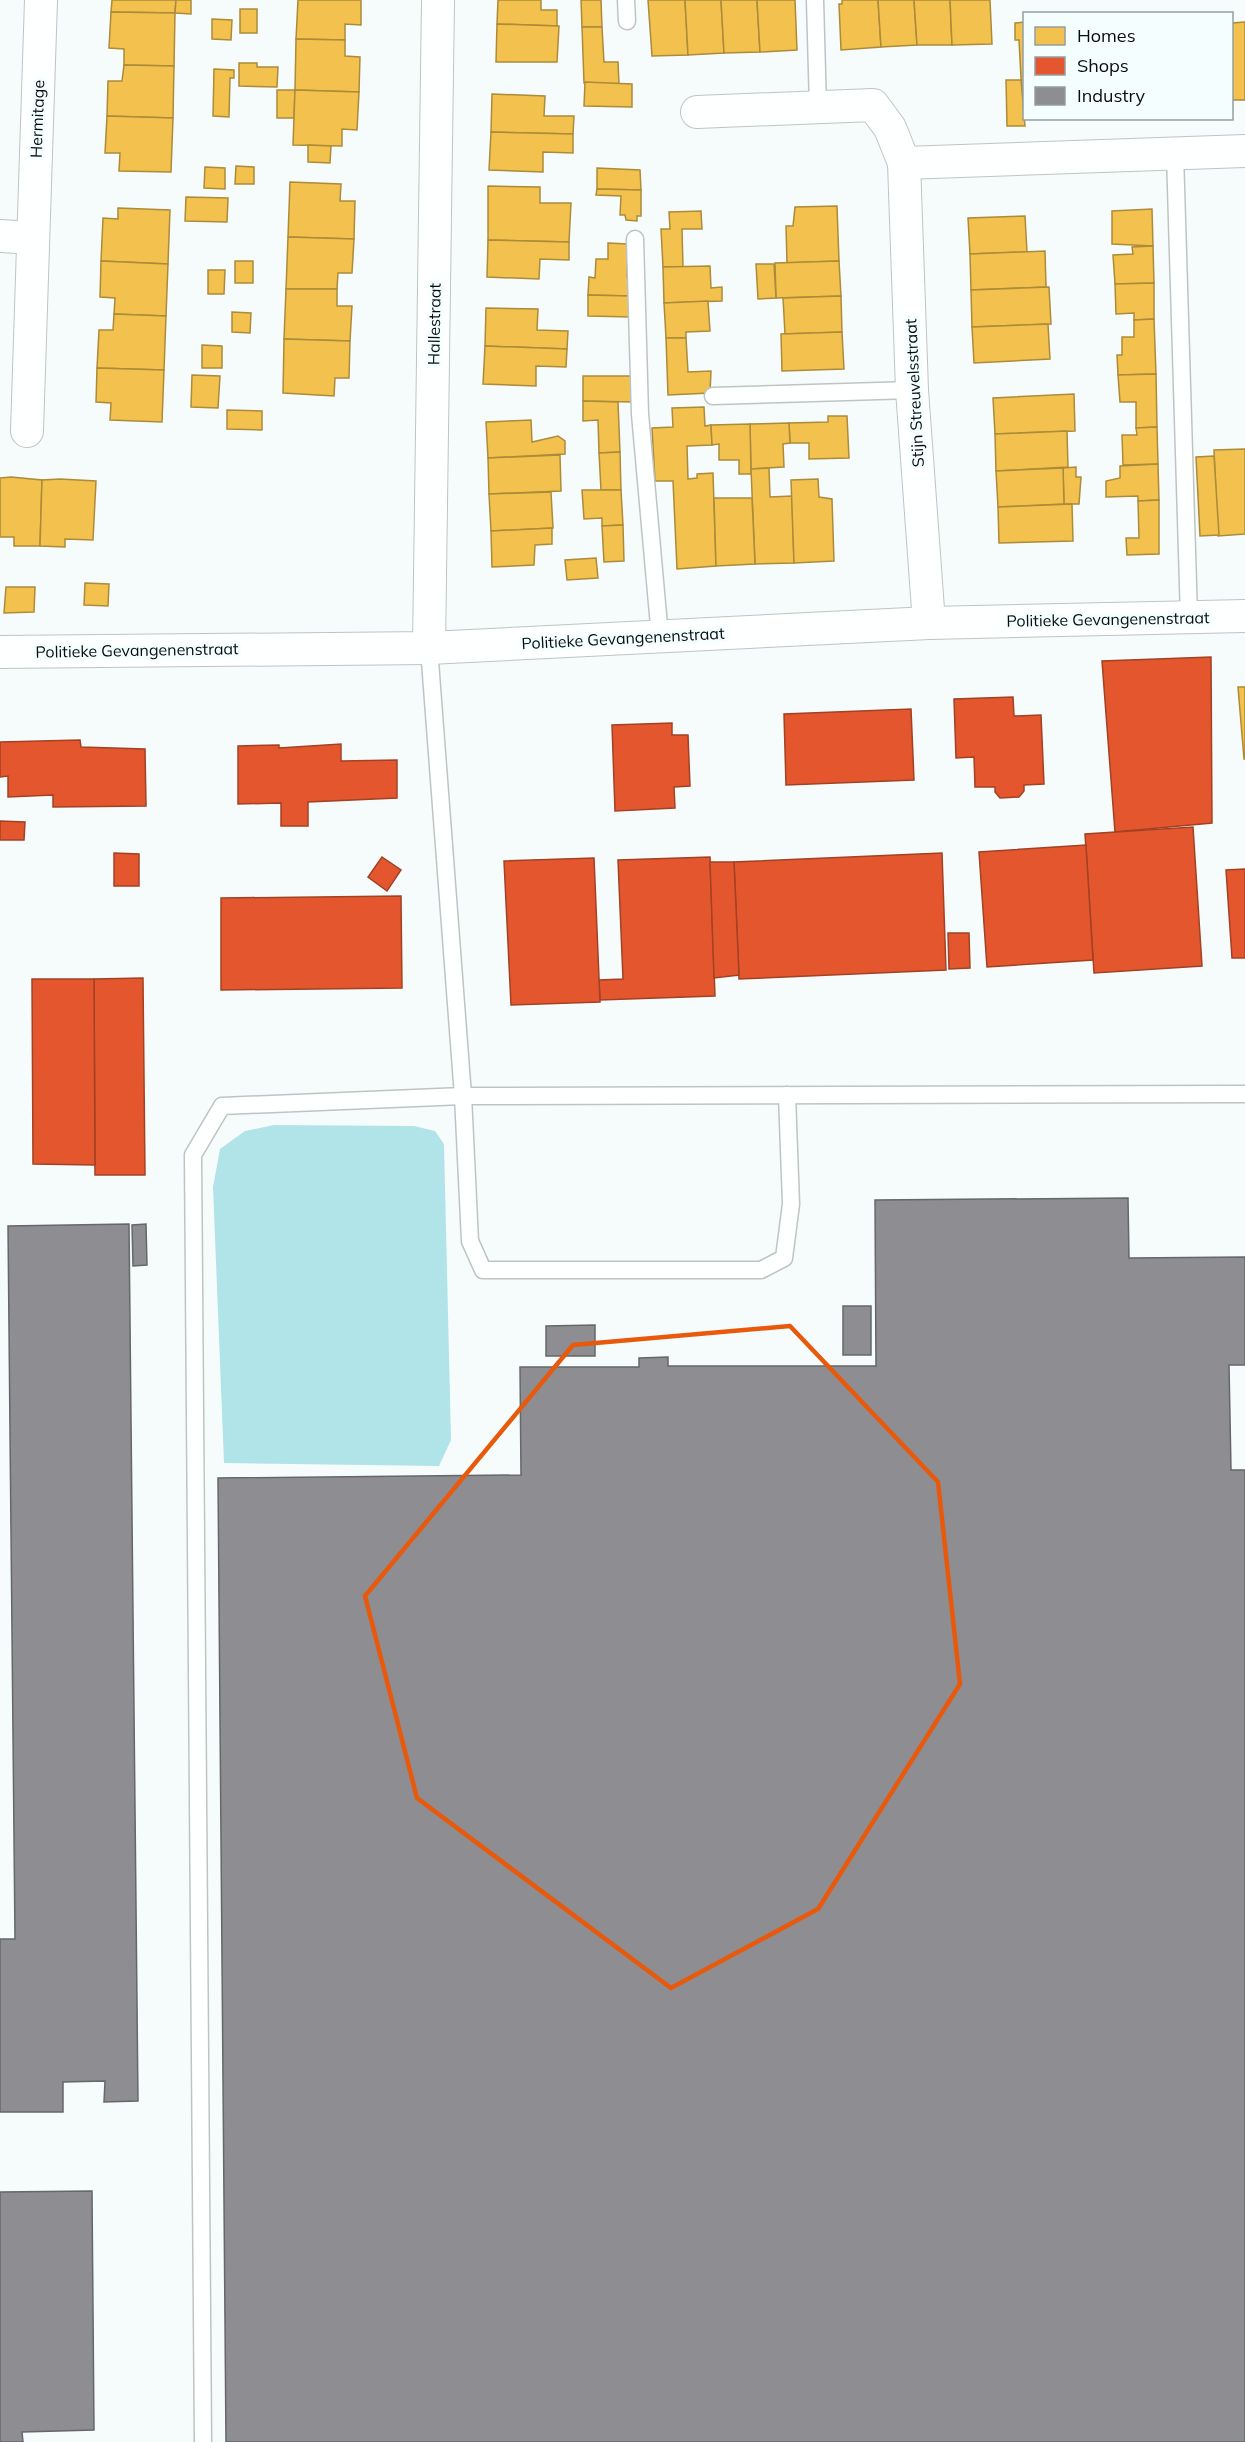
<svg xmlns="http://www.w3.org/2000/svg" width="1245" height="2442" viewBox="0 0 1245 2442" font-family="Mulish,sans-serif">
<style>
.forest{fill:#b0e4e9}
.homes{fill:#f2c14e;stroke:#ac8b3a;stroke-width:1.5}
.shops{fill:#e4572e;stroke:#a24124;stroke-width:1.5}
.industry{fill:#8d8d92;stroke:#65676a;stroke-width:1.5}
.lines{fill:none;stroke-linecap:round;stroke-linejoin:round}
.lane-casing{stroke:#bec4c4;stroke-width:19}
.street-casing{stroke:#bec4c4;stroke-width:34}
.lane{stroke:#feffff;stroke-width:16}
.street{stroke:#feffff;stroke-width:32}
.marked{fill:none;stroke:#e8590c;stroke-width:4.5;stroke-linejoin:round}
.labels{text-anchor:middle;stroke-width:6;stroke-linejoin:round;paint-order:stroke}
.street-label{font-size:16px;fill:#070d0d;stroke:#f4fefe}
</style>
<rect width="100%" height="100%" fill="#f6fcfc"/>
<polygon class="forest" points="274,1125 414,1126 435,1131 444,1144 451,1440 439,1466 224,1463 213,1187 220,1149 245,1131"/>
<g class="homes">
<polygon points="112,0 176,0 175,13 111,12"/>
<polygon points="176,0 191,0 191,14 175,13"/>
<polygon points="298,0 361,0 361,25 345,24 345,40 296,39"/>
<polygon points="498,0 541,0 541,10 557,10 557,26 497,24"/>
<polygon points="581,0 601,0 602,27 582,27"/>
<polygon points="648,0 685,0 688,55 652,56"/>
<polygon points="685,0 721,0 724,53 688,55"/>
<polygon points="721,0 757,0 760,52 724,53"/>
<polygon points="757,0 795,0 797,50 760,52"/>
<polygon points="842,0 878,0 881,47 841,50 839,4 842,4"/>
<polygon points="878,0 914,0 917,45 881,47"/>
<polygon points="914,0 950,0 952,45 917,45"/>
<polygon points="950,0 990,0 992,44 952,45"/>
<rect x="240" y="9" width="17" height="24"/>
<polygon points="111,12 175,13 174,66 124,65 124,49 109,48"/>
<polygon points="212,19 232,20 231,40 212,39"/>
<polygon points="1024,22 1024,96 1022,97 1019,40 1015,40 1015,23"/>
<polygon points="1245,22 1245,100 1232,100 1232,23"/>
<polygon points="497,24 559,26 557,62 496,62"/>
<polygon points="582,27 602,27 604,62 618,62 619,84 584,83"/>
<polygon points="296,39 345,40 345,56 360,57 359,92 295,90"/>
<polygon points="239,63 257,63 257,67 278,67 277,87 239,86"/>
<polygon points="124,65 174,66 173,118 107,116 108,81 122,81"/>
<polygon points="214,69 234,70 234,78 230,78 229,117 213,116"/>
<polygon points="1006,80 1021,80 1025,126 1007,126"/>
<polygon points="585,82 632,84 632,107 584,106"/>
<polygon points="277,90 295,90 294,118 277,118"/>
<polygon points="295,90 359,92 357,130 342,129 342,146 293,145"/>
<polygon points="492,94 545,96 544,116 574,116 573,134 491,132"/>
<polygon points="107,116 173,118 171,172 119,171 120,153 105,153"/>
<polygon points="491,132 573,134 573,153 543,152 543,172 489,170"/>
<polygon points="308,145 331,146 330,163 308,162"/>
<polygon points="236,166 254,167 254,184 235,184"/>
<polygon points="205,167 225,168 225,189 204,188"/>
<polygon points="597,168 640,170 641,190 597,189"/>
<polygon points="290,182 341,184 340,201 355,201 354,239 288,237"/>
<polygon points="488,186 540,187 540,203 571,203 569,242 488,240"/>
<polygon points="597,189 641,190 641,216 637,216 637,221 626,220 625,215 620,215 621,196 596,195"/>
<polygon points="186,197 228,198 227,222 185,221"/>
<polygon points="837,206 839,261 787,263 786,226 793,226 795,207"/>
<polygon points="118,208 170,210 168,264 101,261 103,218 118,219"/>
<polygon points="1152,209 1153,246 1112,244 1112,211"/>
<polygon points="701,211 702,229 682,229 683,267 663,267 661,229 670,229 669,212"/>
<polygon points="1025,216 1027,252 970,254 968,218"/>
<polygon points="288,237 354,239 352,273 338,273 337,289 286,289"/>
<polygon points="488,240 569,242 569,260 540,259 539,279 487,277"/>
<polygon points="608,243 628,244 627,277 629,277 630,296 588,295 589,277 595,278 596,259 608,259"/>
<polygon points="1153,246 1154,283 1115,284 1113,255 1133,254 1132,247"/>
<polygon points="1045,251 1046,287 971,290 970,254"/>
<polygon points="101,261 168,264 166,316 114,314 115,298 100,297"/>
<rect x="235" y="261" width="18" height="22"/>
<polygon points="839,261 841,296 776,298 775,263"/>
<polygon points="756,264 774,264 776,298 758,299"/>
<polygon points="710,266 711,288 722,287 722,301 664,303 663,267"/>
<polygon points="208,270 225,270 224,294 208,294"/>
<polygon points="1154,283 1154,319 1134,320 1134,313 1116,314 1115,284"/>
<polygon points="1049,287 1051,324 972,327 971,290"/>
<polygon points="286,289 337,289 337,306 352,306 350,341 284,339"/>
<polygon points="588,295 630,296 631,317 588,316"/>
<polygon points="841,296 842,332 785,334 783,298"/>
<polygon points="708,301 710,331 686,332 686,338 666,338 664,303"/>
<polygon points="486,308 538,309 537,330 568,331 567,349 485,346"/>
<polygon points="232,312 251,313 250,333 232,332"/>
<polygon points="114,314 166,316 164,370 97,368 99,330 113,330"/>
<polygon points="1154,319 1156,374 1118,375 1117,355 1122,355 1122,337 1134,337 1134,320"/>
<polygon points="1048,324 1050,359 974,363 972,327"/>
<polygon points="842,332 844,369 782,371 781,334"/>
<polygon points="666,338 686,338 688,372 711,371 710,393 668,395"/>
<polygon points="284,339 350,341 349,378 335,378 334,396 283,393"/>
<polygon points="202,345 222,346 222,368 202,368"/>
<polygon points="485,346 567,349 566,367 536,366 536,386 483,384"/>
<polygon points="97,368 164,370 162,422 110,420 111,403 96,402"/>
<polygon points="1156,374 1157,427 1136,428 1136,402 1120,402 1118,375"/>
<polygon points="192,375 220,376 218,408 191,407"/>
<polygon points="583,376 633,376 633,402 583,401"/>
<polygon points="1074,394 1075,431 995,434 993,398"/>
<polygon points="583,401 618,402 620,452 599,453 598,420 583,421"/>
<polygon points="704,407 705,426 711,425 712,445 687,446 688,479 697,478 697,474 713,473 716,566 677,569 673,481 655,481 652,428 673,427 672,408"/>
<polygon points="227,410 262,411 262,430 227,429"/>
<polygon points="828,416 847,416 849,458 809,459 809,443 790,443 789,423 828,422"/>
<polygon points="531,420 532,442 558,436 565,441 565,454 488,458 486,422"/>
<polygon points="789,423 790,443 783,444 784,467 751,469 750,424"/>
<polygon points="750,424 751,474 739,474 739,460 719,460 719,444 712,445 711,425"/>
<polygon points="1157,427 1158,464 1123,465 1122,435 1137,435 1136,428"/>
<polygon points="1067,431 1068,467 996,471 995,434"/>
<polygon points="1245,449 1245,534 1218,536 1214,450"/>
<polygon points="620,452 621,490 601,490 599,453"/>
<polygon points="560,455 561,491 489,494 488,458"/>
<polygon points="1214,456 1219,535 1200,536 1196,457"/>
<polygon points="1158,464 1159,500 1138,501 1138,496 1106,497 1106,481 1120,478 1120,466"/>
<polygon points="1076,467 1076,477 1081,477 1079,504 1064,504 1063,468"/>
<polygon points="769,468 770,497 792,496 794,563 755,564 751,469"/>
<polygon points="1063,468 1064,504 998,507 996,471"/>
<polygon points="11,477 42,480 40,546 14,546 14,537 0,537 0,478"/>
<polygon points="60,479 96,481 93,540 65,539 65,547 40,546 42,480"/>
<polygon points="818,479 819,497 832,499 834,561 794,563 791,480"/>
<polygon points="582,490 621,490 623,525 602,526 602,518 584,519"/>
<polygon points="551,492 553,528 491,531 489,494"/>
<polygon points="714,498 752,498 755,564 716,566"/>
<polygon points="1159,500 1159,554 1127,555 1126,538 1139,538 1138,501"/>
<polygon points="1072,504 1073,541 999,543 998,507"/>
<polygon points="623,525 624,561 604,562 602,526"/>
<polygon points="552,528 552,544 535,545 534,565 492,567 491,531"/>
<polygon points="596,558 598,578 567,580 565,560"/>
<polygon points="85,583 109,584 108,606 84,605"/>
<polygon points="6,587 35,587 34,612 4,613"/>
<polygon points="1238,687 1245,687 1245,759 1244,759"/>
</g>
<g class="shops">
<polygon points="1211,657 1212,823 1115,832 1102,661"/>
<polygon points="1013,697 1014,716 1041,715 1044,784 1024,785 1024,791 1019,797 1000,798 995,792 995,787 975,787 974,757 956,758 954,699"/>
<polygon points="911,709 914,780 786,785 784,714"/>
<polygon points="672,723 672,735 688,735 690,786 674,787 675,808 615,811 612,725"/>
<polygon points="80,740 81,747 145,749 146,806 53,807 53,795 8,797 8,776 0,777 0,742"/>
<polygon points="341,744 341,761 397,760 397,798 308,802 308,826 281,826 281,803 238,804 238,746 279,745 279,748"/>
<polygon points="0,821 25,822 24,840 0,840"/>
<polygon points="1193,827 1202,966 1094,973 1085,834"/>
<polygon points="1086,845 1093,960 987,967 979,852"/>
<polygon points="114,853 139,854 139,886 114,886"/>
<polygon points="942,853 946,970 739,979 734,862"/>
<polygon points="382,857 401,870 387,891 368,877"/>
<polygon points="710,857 715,996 600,1000 599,980 623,979 618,860"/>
<polygon points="594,858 600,1002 511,1005 504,861"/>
<polygon points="710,862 734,862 739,975 714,978"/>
<polygon points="1245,869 1245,958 1232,958 1226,870"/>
<polygon points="401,896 402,988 221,990 221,898"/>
<polygon points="948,933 969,933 970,968 949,969"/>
<polygon points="143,978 145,1175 95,1175 94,979"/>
<polygon points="32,979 94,979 95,1165 33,1164"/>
</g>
<g class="industry">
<polygon points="1128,1198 1129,1258 1245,1257 1245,1365 1229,1365 1231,1470 1245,1470 1245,2442 226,2442 218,1478 521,1475 520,1367 639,1367 639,1358 668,1357 668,1366 876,1366 875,1200"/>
<polygon points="129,1224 138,2101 104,2102 105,2081 63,2082 63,2112 0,2112 0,1939 15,1939 8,1226"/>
<polygon points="146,1224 147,1265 133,1266 132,1225"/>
<rect x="843" y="1306" width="28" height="49"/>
<polygon points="595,1325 595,1356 546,1356 546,1326"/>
<polygon points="92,2191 94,2430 22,2432 23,2442 0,2442 0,2192"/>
</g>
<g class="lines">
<defs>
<g id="lane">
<polyline points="626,0 627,21"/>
<polyline points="815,0 818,108"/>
<polyline points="1175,154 1189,618"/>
<polyline points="635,239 640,414 660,637"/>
<polyline points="713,396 912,390"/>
<polyline points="429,648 463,1096 470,1241 483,1270 761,1270 784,1258 791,1204 787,1095"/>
<polyline points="203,2442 193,1155 222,1106 463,1096 1245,1094"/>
</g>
<g id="street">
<polyline points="697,112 873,105 890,128 904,163 912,390 929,623"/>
<polyline points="904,163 1245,151"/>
<polyline points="0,236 33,238"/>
<polyline points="27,431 41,0"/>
<polyline points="429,648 438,0"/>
<polyline points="0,652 429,648 929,623 1245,616"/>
</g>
</defs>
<use href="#lane" class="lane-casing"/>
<use href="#street" class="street-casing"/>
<use href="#lane" class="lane"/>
<use href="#street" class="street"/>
</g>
<path class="marked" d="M790,1326L938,1482L960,1684L818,1909L671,1988L417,1798L365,1596L573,1345Z"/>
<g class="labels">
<g class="street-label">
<text transform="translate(37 119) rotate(-88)" y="6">Hermitage</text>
<text transform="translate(434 324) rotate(-89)" y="6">Hallestraat</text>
<text transform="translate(914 393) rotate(-93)" y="6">Stijn Streuvelsstraat</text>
<text transform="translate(1108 619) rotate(-1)" y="6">Politieke Gevangenenstraat</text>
<text transform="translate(623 638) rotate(-3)" y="6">Politieke Gevangenenstraat</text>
<text transform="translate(137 650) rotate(-1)" y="6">Politieke Gevangenenstraat</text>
</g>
</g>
<rect x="1023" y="12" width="210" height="108" fill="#f4fefe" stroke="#959e9e" stroke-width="1.5"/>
<rect x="1035" y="27" width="30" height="18" fill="#f2c14e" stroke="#959e9e" stroke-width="1.5"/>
<text x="1077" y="42" font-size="18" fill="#070d0d">Homes</text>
<rect x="1035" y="57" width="30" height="18" fill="#e4572e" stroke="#959e9e" stroke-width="1.5"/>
<text x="1077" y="72" font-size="18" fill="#070d0d">Shops</text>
<rect x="1035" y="87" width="30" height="18" fill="#8d8d92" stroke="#959e9e" stroke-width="1.5"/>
<text x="1077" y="102" font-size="18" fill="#070d0d">Industry</text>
</svg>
